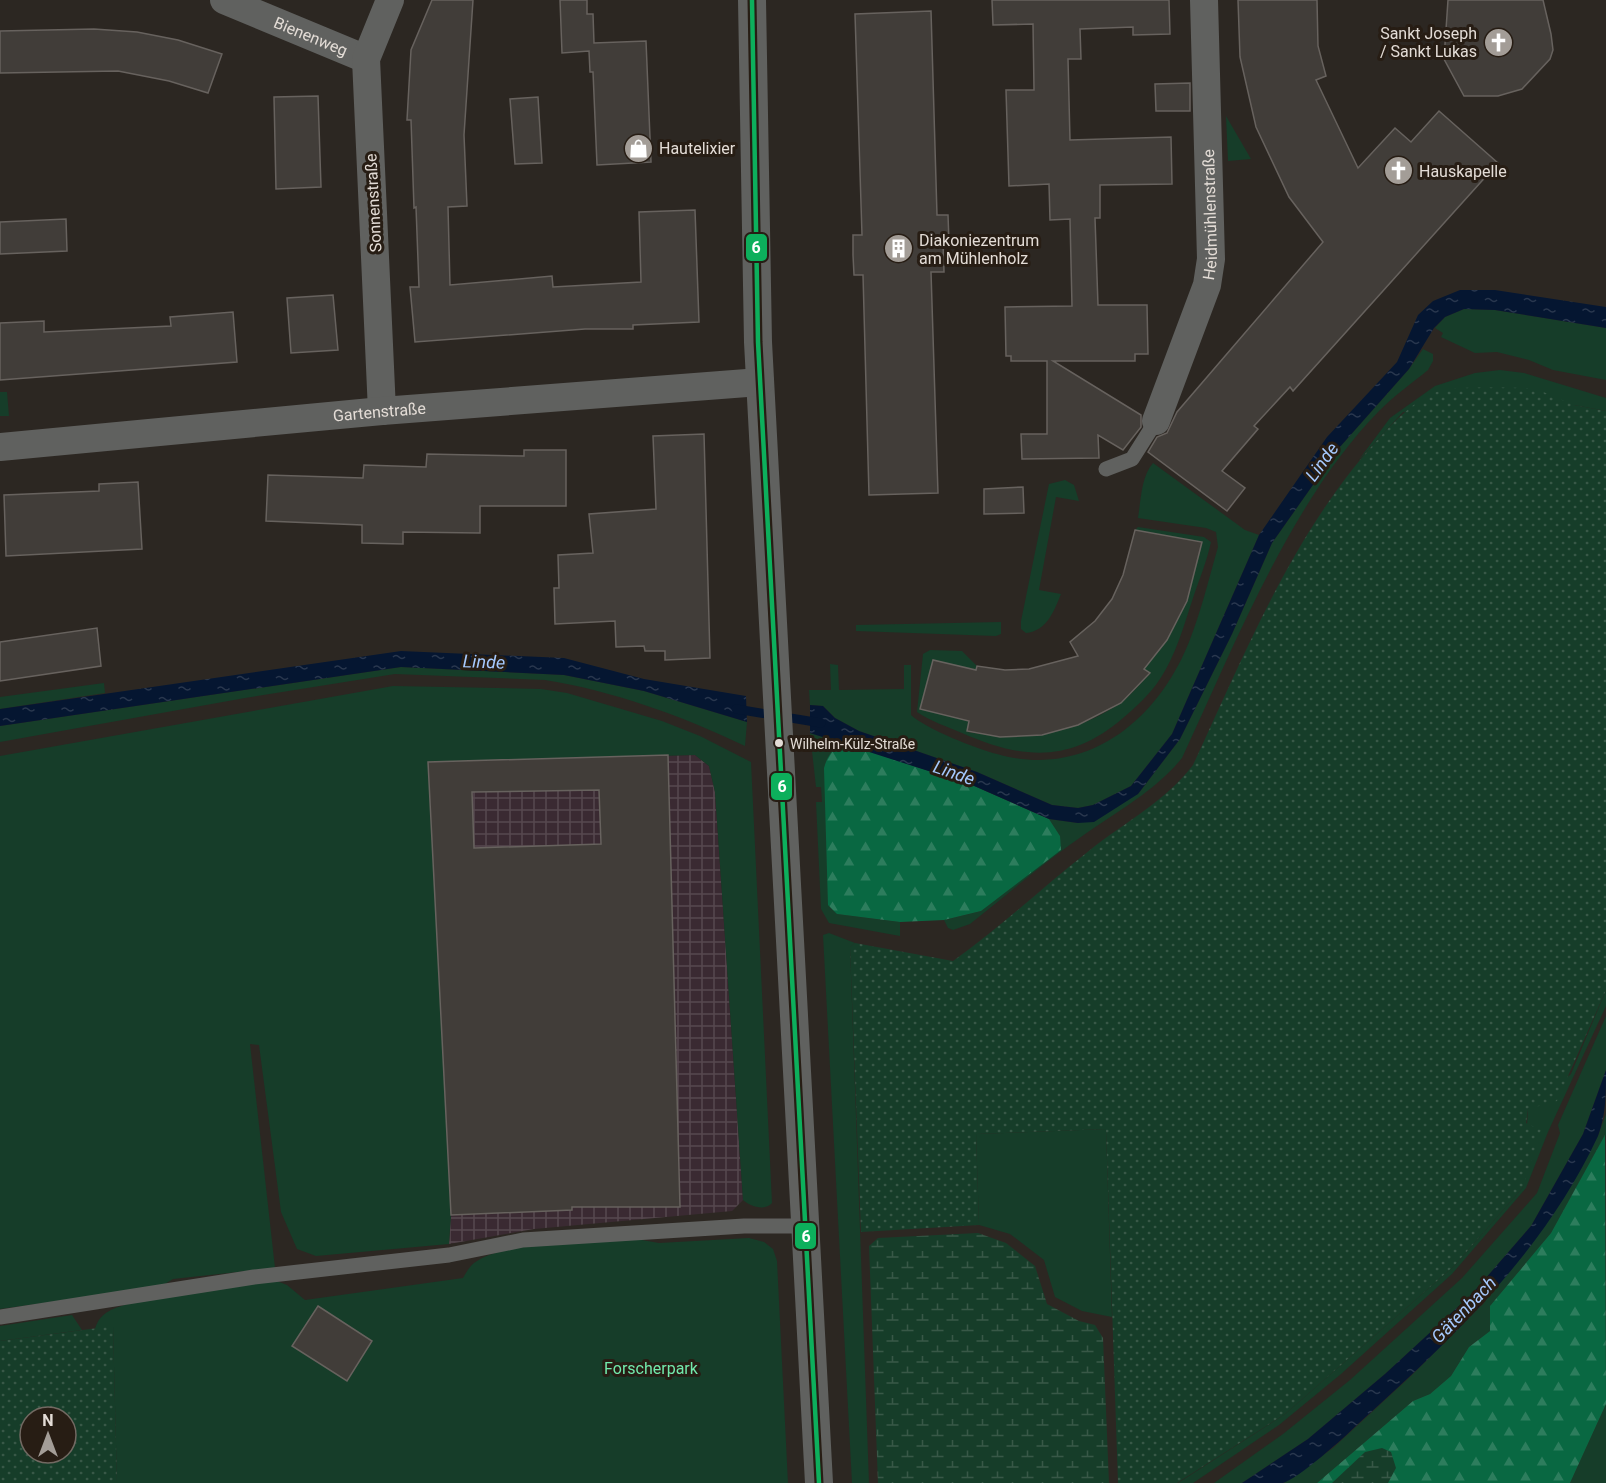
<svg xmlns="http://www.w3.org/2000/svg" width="1606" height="1483" viewBox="0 0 1606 1483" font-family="Roboto,sans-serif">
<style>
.industrial{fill:url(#industrial-grid)}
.green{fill:#163d29}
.forest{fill:url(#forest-firs)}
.wetland{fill:url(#wetland-marsh)}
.garden{fill:url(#garden-dots);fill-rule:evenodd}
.water{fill:url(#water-ripples)}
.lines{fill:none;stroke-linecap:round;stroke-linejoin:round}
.stream{stroke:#051631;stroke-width:9}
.building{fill:#413d39;stroke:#67625e;stroke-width:1.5;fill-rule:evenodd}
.service{stroke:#60615f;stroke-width:15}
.minor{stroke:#60615f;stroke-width:28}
.bus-1-casing{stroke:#271d14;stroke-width:9}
.bus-1{stroke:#0daf5c;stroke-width:4.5}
.bus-dot{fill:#e3dcd6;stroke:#271d14;stroke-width:2}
.labels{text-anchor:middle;stroke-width:6;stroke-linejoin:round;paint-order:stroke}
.bus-label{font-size:14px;fill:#e3dcd6;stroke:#271d14;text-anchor:start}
.poi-label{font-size:16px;fill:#e3dcd6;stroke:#271d14;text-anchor:start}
.street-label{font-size:16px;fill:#e3dcd6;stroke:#271d14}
.park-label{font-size:16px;fill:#72eaac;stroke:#271d14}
.water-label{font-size:18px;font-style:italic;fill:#a5c9fe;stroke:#271d14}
.line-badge{stroke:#271d14;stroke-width:2}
.badge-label{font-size:16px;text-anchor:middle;font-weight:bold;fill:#fff}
</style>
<defs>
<pattern id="industrial-grid" width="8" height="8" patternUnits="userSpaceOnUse" patternTransform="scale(1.5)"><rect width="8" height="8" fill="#3a2a32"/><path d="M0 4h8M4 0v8" fill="none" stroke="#56484f"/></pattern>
<pattern id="forest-firs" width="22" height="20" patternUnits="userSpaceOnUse" patternTransform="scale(1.5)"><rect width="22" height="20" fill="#096842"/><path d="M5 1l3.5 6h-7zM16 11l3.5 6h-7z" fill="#2d7d5d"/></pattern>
<pattern id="wetland-marsh" width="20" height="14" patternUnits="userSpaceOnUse" patternTransform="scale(1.5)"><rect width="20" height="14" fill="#163d29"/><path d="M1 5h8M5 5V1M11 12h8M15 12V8" fill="none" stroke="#385847"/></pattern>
<pattern id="garden-dots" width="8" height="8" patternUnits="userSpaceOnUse" patternTransform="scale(1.5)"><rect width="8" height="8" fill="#163d29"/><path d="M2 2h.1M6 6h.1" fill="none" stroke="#385847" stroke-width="1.8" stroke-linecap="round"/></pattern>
<pattern id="water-ripples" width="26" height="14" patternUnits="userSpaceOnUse" patternTransform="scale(1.5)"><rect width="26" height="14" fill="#051631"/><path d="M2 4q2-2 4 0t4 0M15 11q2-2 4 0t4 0" fill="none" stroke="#29374e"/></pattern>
</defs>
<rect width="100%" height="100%" fill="#2c2722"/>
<polygon class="industrial" points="695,755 709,766 715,792 743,1200 732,1211 534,1229 449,1244 451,1215 428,762"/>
<g class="green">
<polygon points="1226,116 1251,159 1228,161"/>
<polygon points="1464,309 1495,310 1606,328 1606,380 1553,370 1529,360 1497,352 1475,353 1441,337 1443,333 1435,328 1445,317"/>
<path d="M1423,349L1433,354V361L1428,370C1412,383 1394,396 1379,411C1291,501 1235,644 1182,758C1156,790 1121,809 1088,832C1047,860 1009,893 970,924L953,930L948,928L944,920L981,911L1060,836L1049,819L1078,823L1138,794L1180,739L1232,634L1272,543L1339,448L1409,369Z"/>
<polygon points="1500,370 1524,373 1606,398 1606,411 1574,405 1403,412 1358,461 1390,418 1435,386 1475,373"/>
<polygon points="0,392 7,392 9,416 0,416"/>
<path d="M1153,463L1245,530L1259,535L1172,734L1131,786L1093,805L1078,808L1052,805L977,772L859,731L835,718L823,706L810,705L809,690H831L830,664L838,665L839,690L904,689V665H911V715C926,729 977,749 997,754C1085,779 1157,722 1189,642C1201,612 1209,578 1218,547L1216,532L1206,528L1138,518C1141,500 1141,477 1153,463Z"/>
<path d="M1065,480L1074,485L1079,501L1056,497L1039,590L1061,594C1054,611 1047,631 1026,633L1021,629V621L1049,484Z"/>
<path d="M1138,527L1204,537L1211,542C1207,561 1199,580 1193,598C1184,625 1176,655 1160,679C1151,693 1136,707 1123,718C1071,763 1023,760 962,733C948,727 930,721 917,712L923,654L930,650L962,651L977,666L976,670L933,660L920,709L969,721L968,732C1021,741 1074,735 1120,703C1131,696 1140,683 1150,674L1144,669L1187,601L1202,542L1135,530Z"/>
<polygon points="1001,622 1001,634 996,636 856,631 856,625"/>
<path d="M401,667L564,675L644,691L747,722L745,746C682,716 614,691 545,680L395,674L245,698L0,742V726Z"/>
<polygon points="104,683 105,693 0,709 0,697"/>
<path d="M393,686L541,689L567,693L662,721L700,736L751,762L772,1203C765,1211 751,1207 743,1200L715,792L709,766L695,755L429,762L451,1215L449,1244L316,1256L297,1249L281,1212L259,1045L250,1044L275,1268L173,1279L160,1287L0,1309V756Z"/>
<polygon points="810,733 844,743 838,745 837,914 900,922 900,936 829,923 821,909 816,802 822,802 821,787 816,787"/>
<polygon points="829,933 855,943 850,947 869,1483 852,1483 823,935"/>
<polygon points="1606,990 1606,1006 1548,1132 1526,1188 1452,1274 1341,1374 1279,1425 1193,1483 1178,1483 1285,1414 1454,1266 1523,1187 1528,1109 1571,1074"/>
<polygon points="1606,1016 1606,1070 1583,1134 1531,1226 1472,1294 1385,1374 1308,1439 1242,1483 1214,1483 1283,1434 1350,1380 1462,1278 1537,1193 1560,1133 1558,1125"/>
<polygon points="1606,1114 1606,1135 1551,1233 1491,1305 1490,1331 1469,1347 1451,1376 1430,1394 1413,1401 1317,1483 1284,1483 1333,1448 1411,1376 1484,1303 1598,1136"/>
<polygon points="1106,1129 1112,1317 1082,1311 1055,1297 1044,1260 1010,1234 979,1225 976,1134"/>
<path d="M630,1238L659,1243L749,1238L764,1242L773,1249L777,1261L788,1483H117L113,1327L95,1329C100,1311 115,1308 131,1303L274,1280L287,1285L305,1300L463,1278C466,1273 469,1267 474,1263C506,1240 589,1242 630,1238Z"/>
<polygon points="72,1315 82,1330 0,1341 0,1326"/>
<polygon points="1606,1404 1606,1483 1570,1483"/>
</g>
<g class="forest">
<path d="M844,743L972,785L1049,819L1060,836L1061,850L981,911L944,920L900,922L837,914L828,905L824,768C827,757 833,747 844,743Z"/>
<polygon points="1605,1135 1606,1404 1570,1483 1317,1483 1413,1401 1430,1394 1451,1376 1469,1347 1490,1331 1490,1306 1551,1233"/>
</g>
<g class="wetland">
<polygon points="978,1233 1006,1243 1035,1266 1047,1304 1079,1321 1095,1325 1103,1338 1109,1483 878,1483 869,1246 878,1238"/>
<polygon points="1382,1448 1391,1452 1396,1468 1388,1483 1332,1483 1365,1452"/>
</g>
<g class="garden">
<path d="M1534,388L1574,405L1606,411V990L1557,1101L1528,1109L1526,1123L1541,1130L1523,1187L1454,1266L1285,1414L1177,1483H1118L1106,1129L976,1134L979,1225L861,1232L850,947L855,943L953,961C1001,927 1044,886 1090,850C1125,822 1166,801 1193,765C1246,651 1295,528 1382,435C1398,418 1416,399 1439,391C1453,386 1515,388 1534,388Z"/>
<path d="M113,1326L117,1483H0V1341ZM30,1417H66V1453H30Z"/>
</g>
<g class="water">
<polygon points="1460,290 1495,290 1606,307 1606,328 1495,310 1464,309 1445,317 1434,328 1409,369 1339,448 1272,543 1232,634 1180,739 1138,794 1094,822 1078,823 1049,819 972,785 810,733 810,705 823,706 835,718 859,731 977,772 1052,805 1078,808 1093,805 1131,786 1172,734 1259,535 1327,437 1397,362 1418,315 1433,301"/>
<polygon points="401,651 564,658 644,679 746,696 747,722 644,691 564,675 401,667 0,726 0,709"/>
<path d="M1606,1070C1606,1093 1606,1115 1598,1136C1544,1252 1451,1340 1358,1424C1345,1437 1298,1479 1283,1483C1272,1483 1254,1483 1242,1483L1308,1439L1385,1374L1472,1294L1531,1226L1583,1134Z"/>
</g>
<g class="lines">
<polyline class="stream" points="736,709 821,723"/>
</g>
<g class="building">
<polygon points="432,0 473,0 464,135 467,206 448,207 450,285 552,276 553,287 641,282 639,212 695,210 699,322 633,325 633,329 585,329 415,342 410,287 419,287 416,207 414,208 411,120 407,120 411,50"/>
<polygon points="560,0 587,0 587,14 593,14 594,43 646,41 651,162 597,165 593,72 590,72 589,51 562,53"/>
<polygon points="992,0 1169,0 1170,34 1133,35 1133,27 1080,29 1081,59 1068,59 1070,140 1171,137 1172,184 1100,185 1100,218 1095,218 1098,305 1147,305 1148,354 1135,354 1135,361 1053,361 1141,415 1141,427 1123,450 1098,435 1099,458 1022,459 1021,434 1047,434 1047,361 1011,361 1011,356 1006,356 1005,307 1072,306 1070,219 1050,220 1049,184 1009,186 1006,90 1034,90 1033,24 993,25"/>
<polygon points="1238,0 1317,0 1318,46 1326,76 1316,80 1358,168 1395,128 1411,142 1439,111 1498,163 1293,391 1290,387 1254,426 1258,429 1222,471 1245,488 1227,511 1148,452 1157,437 1167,433 1177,412 1323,242 1289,197 1256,127 1240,57"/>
<polygon points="1448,0 1543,0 1551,34 1553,50 1550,59 1522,89 1498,96 1464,96 1444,59"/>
<polygon points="931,11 937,215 948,215 949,242 943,242 944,272 931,272 938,493 869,495 863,275 854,275 853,255 853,235 862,235 855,14"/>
<polygon points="94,29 137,32 178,40 222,54 208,93 169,81 118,71 0,73 0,31"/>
<polygon points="1190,83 1190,111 1156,111 1155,84"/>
<polygon points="318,96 321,187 276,189 274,97"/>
<polygon points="538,97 542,163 515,164 510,99"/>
<polygon points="66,219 67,251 0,254 0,222"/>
<polygon points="333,295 338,350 291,353 287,298"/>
<polygon points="233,312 237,362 0,380 0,323 44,321 44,332 171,326 170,317"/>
<polygon points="704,434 710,658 665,660 665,651 645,651 644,646 616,647 615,621 555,624 554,588 559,588 558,555 593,553 589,514 656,509 653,436"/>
<polygon points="524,450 566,450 566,506 480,506 480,533 403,532 403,544 362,543 362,525 266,521 268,475 363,478 364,465 426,467 427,454 524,456"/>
<polygon points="138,482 142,549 6,556 4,495 99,491 99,484"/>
<polygon points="1023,487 1024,513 984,514 984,489"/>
<polygon points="1135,530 1202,542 1187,601 1167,640 1144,669 1150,673 1121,703 1078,725 1042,735 1000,737 967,731 969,721 920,709 933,660 976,670 977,666 1005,670 1029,669 1078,656 1070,642 1095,621 1112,599 1123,575"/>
<polygon points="97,628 101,666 0,681 0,642"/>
<path d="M668,755L680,1207H572V1210L451,1215L428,762ZM599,790L601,844L474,848L472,792Z"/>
<polygon points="318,1306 372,1341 347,1381 292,1346"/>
</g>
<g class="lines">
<g class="service">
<polyline points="1106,469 1132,459 1156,421"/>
<polyline points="0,1317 254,1277 449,1255 523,1240 744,1226 805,1226"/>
</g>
<g class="minor">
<path id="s1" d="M224,0L366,59"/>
<polyline points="752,0 758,342 819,1483"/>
<polyline points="382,411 366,59 390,0"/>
<path id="s2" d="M1156,421L1207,285L1211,259L1204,0"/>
<path id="s3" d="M0,447L382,411L760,382"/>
</g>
<defs>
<polyline id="bus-1" points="752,0 758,342 819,1483"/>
</defs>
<use href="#bus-1" class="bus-1-casing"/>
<use href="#bus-1" class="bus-1"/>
</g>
<defs>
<symbol id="church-disc" viewBox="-11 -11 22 22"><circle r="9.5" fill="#a39d97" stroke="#271d14"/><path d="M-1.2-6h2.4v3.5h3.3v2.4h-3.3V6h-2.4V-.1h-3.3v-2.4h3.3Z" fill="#fff"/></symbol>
<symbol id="shop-disc" viewBox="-11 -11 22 22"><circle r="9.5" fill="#a39d97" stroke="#271d14"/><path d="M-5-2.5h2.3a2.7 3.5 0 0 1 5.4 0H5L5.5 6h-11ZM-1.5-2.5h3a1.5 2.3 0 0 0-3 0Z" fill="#fff"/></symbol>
<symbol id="building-disc" viewBox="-11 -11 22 22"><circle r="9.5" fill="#a39d97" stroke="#271d14"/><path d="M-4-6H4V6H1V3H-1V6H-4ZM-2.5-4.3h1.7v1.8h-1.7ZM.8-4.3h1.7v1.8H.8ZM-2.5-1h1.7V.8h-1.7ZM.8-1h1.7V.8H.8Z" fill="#fff"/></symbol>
</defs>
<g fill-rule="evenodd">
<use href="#church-disc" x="1482" y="26" width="33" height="33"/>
<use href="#shop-disc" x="622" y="132" width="33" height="33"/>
<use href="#church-disc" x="1382" y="154" width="33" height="33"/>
<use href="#building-disc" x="882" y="232" width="33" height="33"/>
</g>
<circle class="bus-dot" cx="779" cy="743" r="5"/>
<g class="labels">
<g class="bus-label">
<text x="790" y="749">Wilhelm-Külz-Straße</text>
</g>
<g class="poi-label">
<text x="1477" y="39" text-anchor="end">Sankt Joseph<tspan x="1477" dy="18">/ Sankt Lukas</tspan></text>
<text x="659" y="154">Hautelixier</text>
<text x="1419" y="177">Hauskapelle</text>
<text x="919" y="246">Diakoniezentrum<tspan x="919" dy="18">am Mühlenholz</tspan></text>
</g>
<g class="street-label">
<text dy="6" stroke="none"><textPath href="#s1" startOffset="94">Bienenweg</textPath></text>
<text transform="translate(373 203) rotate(-93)" y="6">Sonnenstraße</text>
<text dy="6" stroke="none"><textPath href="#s2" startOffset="216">Heidmühlenstraße</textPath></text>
<text dy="6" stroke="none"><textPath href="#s3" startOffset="381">Gartenstraße</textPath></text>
</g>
<g class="park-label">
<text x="651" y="1374">Forscherpark</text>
</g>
<g class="water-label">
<text transform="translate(1322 462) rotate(-54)" y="6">Linde</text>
<text transform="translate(484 662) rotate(2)" y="6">Linde</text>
<text transform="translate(954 773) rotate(19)" y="6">Linde</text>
<text transform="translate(1464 1310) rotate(-46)" y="6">Gätenbach</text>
</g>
</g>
<g class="line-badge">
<rect x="745" y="233" width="23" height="29" rx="6" fill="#0daf5c"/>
<rect x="770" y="772" width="23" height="29" rx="6" fill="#0daf5c"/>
<rect x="794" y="1222" width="23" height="28" rx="6" fill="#0daf5c"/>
</g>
<g class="badge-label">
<text x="756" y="253">6</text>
<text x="782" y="792">6</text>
<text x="806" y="1242">6</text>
</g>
<g transform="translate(48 1435)"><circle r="28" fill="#271d14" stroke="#726962" stroke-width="1.5"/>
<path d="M0-4.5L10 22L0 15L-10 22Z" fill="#a39d97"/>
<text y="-9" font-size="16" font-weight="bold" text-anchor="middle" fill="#e3dcd6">N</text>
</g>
</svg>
